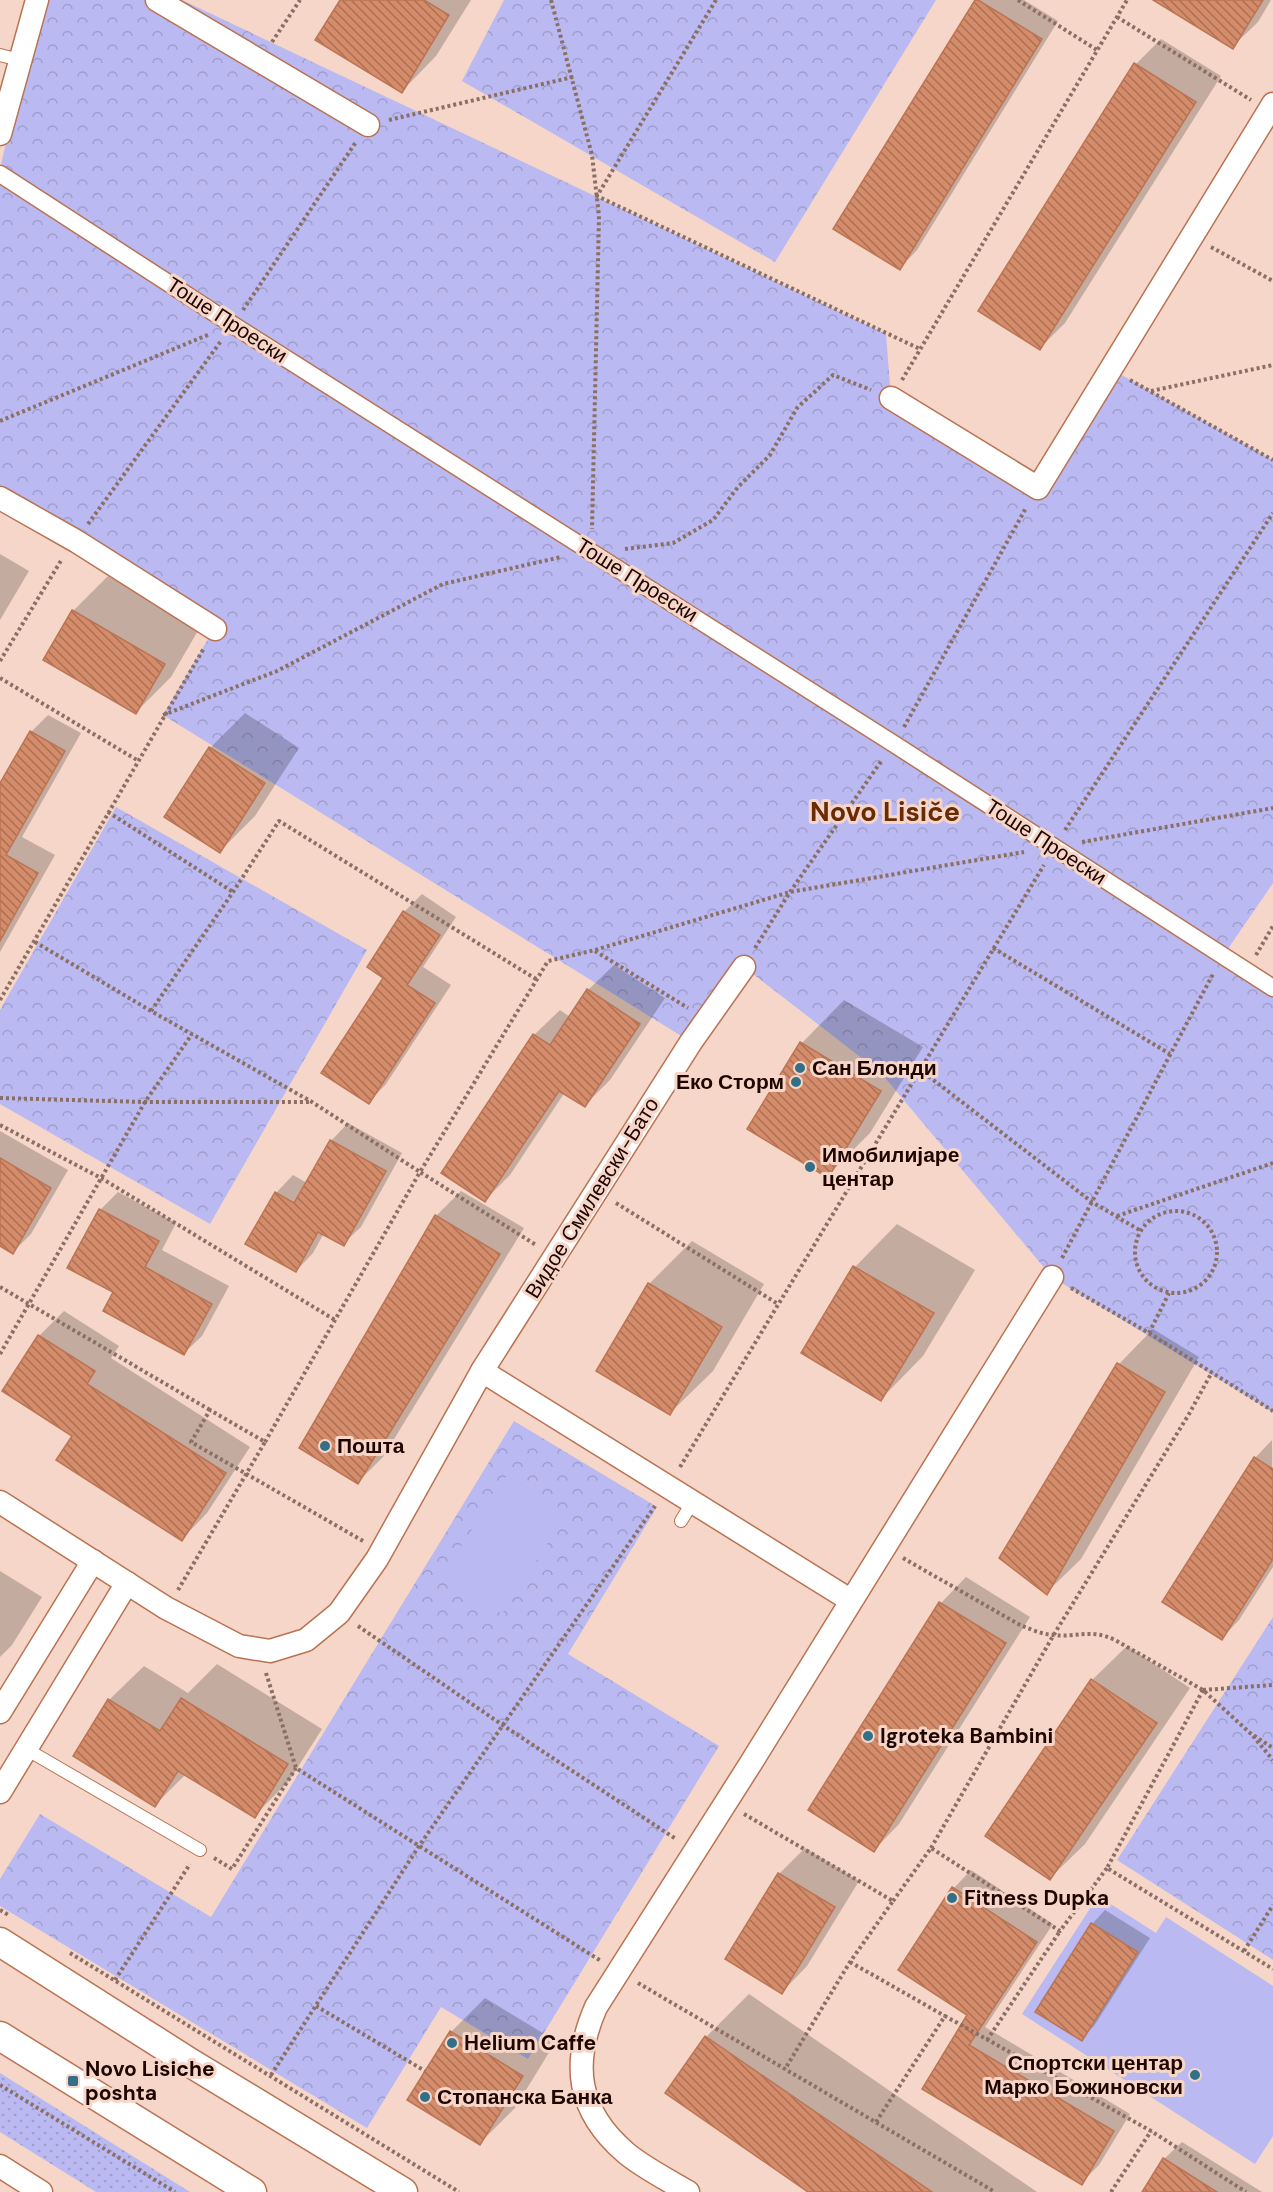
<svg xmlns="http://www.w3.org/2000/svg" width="1273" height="2192" viewBox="0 0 1273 2192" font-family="'DM Sans',sans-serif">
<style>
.grass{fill:url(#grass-dots)}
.forest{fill:url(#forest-crowns)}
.pitch{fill:#bab9f1}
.shadow{fill:#0003}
.building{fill:url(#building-back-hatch);stroke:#bb7554;stroke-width:1.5}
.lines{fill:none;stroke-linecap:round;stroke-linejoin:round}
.service-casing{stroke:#b97352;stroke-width:14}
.pedestrian-casing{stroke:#b97352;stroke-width:19}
.minor-casing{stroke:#b97352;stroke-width:25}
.tertiary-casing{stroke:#b97352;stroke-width:31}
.path{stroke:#8b6f65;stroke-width:4;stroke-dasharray:3 3;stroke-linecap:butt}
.service{stroke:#fff;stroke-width:12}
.pedestrian{stroke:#fff;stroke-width:16}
.minor{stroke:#fff;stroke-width:22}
.tertiary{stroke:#fff;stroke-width:28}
.poi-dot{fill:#336f86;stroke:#f5d6c8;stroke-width:2}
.labels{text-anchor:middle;stroke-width:6;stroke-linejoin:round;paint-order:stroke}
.street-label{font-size:21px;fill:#1f0600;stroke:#f5d6c8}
.poi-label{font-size:21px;font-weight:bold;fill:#1f0600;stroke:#f5d6c8;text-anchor:start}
.district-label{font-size:27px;font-weight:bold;fill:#692b06;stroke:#f5d6c8}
</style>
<defs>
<pattern id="grass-dots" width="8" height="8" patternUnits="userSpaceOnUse" patternTransform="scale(1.5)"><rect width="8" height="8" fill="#bab9f1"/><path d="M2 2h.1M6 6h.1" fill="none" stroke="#9f9ecd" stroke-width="1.8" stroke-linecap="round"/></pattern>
<pattern id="forest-crowns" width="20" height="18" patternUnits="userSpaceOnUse" patternTransform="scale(1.5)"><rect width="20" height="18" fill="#bab9f1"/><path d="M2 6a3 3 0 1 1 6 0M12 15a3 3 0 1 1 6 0" fill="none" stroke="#9f9ecd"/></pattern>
<pattern id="building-back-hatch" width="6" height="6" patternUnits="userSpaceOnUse" patternTransform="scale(1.5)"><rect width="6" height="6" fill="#d58c6b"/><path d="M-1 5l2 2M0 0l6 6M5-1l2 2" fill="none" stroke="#ac7056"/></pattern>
</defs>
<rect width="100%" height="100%" fill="#f5d6c8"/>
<polygon class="grass" points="0,2073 190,2192 96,2192 0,2132"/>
<g class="forest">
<polygon points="39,0 182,0 886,334 891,398 1037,488 1111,369 1273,460 1273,883 1223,956 1273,988 1273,1412 1052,1277 881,1073 744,967 691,1042 163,715 214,629 0,491 0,169"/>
<polygon points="504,0 936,0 775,262 462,81"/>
<polygon points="116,807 367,950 210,1224 0,1104 0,1010"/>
<polygon points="514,1421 657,1507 568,1654 719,1746 528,2059 441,2007 367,2128 0,1906 0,1879 40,1814 211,1917"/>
<polygon points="1273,1617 1273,1960 1117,1860"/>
</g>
<g class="pitch">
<polygon points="507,1475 567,1513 502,1614 442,1576"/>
<polygon points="1098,1896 1156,1933 1166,1917 1273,1986 1273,2136 1255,2164 1022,2014"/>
</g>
<g class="shadow">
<polygon points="342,0 471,0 436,56 402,91"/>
<polygon points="976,0 1024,0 1058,21 917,250 900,268"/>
<polygon points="1176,0 1271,0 1258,22 1232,47"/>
<polygon points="1161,39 1221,76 1065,323 1040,348 1136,64"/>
<polygon points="0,554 29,571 0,620"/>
<polygon points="108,576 199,629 171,677 136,712 73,611"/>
<polygon points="245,713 299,748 255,816 220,851 166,816 210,748"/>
<polygon points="48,715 81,733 22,837 55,855 0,952 0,787 31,732"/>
<polygon points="422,894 456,917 423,967 451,985 386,1084 369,1102 385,977 404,912"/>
<polygon points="614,965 665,998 610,1080 585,1105 565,1092 510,1175 485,1200 534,1035 560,1010 570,1017 588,990"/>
<polygon points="844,1000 923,1047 870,1133 827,1176 749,1129 802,1043"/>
<polygon points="348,1123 402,1153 361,1227 343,1244 324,1233 313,1253 296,1271 276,1193 293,1175 307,1183 331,1141"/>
<polygon points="0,1131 68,1170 31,1234 13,1252 0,1244"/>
<polygon points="461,1191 524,1228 383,1457 358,1482 436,1216"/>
<polygon points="118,1192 176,1223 162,1250 229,1286 202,1336 184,1353 115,1292 69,1267 100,1210"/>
<polygon points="897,1224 975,1270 923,1356 881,1399 803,1353 855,1267"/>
<polygon points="692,1241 764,1284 713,1371 670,1413 649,1284"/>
<polygon points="64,1311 119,1346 111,1358 250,1447 207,1513 182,1539 74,1435 39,1336"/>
<polygon points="1153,1329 1199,1357 1081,1559 1046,1593 1119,1364"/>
<polygon points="1272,1440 1273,1567 1239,1620 1222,1638 1255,1458"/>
<polygon points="0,1571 42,1597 12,1645 0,1657"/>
<polygon points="966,1577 1030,1617 899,1824 874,1850 810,1810 941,1603"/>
<polygon points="1127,1646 1190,1688 1085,1844 1050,1878 1092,1680"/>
<polygon points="217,1664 322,1729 289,1781 254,1816 186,1774 155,1805 109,1700 144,1666 188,1693"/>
<polygon points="805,1848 859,1881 807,1966 782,1992 727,1959 780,1873"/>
<polygon points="971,1870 1053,1924 985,2027 1130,2114 1099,2165 1081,2183 924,2089 969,2014 900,1969 954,1888"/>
<polygon points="1105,1910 1150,1938 1094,2026 1081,2039 1037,2012 1092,1924"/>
<polygon points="749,1994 1037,2192 810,2192 667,2093 706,2037"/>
<polygon points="485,1998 556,2041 515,2108 480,2143 451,2032"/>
<polygon points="1182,2142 1262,2192 1144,2192 1164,2159"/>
</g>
<g class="building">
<polygon points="340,0 424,0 449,15 402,93 315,40"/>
<polygon points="975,0 978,0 1042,39 900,270 833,229"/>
<polygon points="1153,0 1263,0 1233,49"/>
<polygon points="1134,63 1196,102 1040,350 978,311"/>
<polygon points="72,610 165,664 136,714 43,660"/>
<polygon points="30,731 65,751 6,855 38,873 0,941 0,783"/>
<polygon points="209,747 265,783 220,853 164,817"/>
<polygon points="403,911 440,935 407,985 435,1003 369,1104 321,1073 383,978 367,967"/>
<polygon points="587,989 640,1024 585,1107 559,1091 485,1202 441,1173 533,1034 550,1045"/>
<polygon points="800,1042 881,1091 828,1178 747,1129"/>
<polygon points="330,1140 386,1171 344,1246 318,1232 296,1272 245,1244 275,1192 294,1203"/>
<polygon points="0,1158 51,1188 13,1254 0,1246"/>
<polygon points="99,1209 159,1241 145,1267 212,1304 184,1355 103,1311 113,1292 67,1268"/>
<polygon points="435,1215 500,1254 358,1484 299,1448"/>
<polygon points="853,1266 934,1313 881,1401 801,1353"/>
<polygon points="648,1283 722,1327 670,1415 596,1371"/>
<polygon points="38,1335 95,1371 87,1384 226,1473 182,1541 56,1460 72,1436 2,1391"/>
<polygon points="1117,1363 1165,1392 1047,1595 999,1558"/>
<polygon points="1254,1457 1273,1469 1273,1559 1222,1640 1162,1602"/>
<polygon points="939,1602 1006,1643 874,1852 808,1810"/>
<polygon points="1091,1679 1157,1723 1050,1880 985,1836"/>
<polygon points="181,1698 288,1764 255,1818 178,1771 155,1807 73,1756 108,1699 160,1731"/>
<polygon points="778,1873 835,1907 782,1994 725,1959"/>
<polygon points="952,1887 1037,1942 969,2045 1114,2131 1082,2185 922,2089 967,2015 898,1970"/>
<polygon points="1091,1923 1138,1952 1082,2041 1035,2012"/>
<polygon points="450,2031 523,2076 480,2145 407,2100"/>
<polygon points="705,2036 932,2192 808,2192 665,2093"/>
<polygon points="1163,2158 1217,2192 1142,2192"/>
</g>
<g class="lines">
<defs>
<g id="service">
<polyline points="0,55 20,60"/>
<polyline points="681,1521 692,1503"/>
<polyline points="26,1749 200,1850"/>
</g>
<polyline id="pedestrian" points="0,174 233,325 894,744 1273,988"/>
<g id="minor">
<polyline points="157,0 368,125"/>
<polyline points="0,134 37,0"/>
<polyline points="891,398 1038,488 1273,104"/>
<polyline points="0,498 76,541 215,629"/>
<polyline points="482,1371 850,1600"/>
<polyline points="0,1502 166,1608 239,1646 270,1651 306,1640 339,1613 377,1559 482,1371 691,1042 744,967"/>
<polyline points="0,1712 93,1561"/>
<polyline points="0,1792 127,1583"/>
<polyline points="0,2166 41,2192"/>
<path d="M688,2192C668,2180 644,2168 626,2153C577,2111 571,2064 596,2007L751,1763L1052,1277"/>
</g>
<g id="tertiary">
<polyline points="0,1942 189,2062 403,2192"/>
<polyline points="0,2036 252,2192"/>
</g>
</defs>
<use href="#service" class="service-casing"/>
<use href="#pedestrian" class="pedestrian-casing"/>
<use href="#minor" class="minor-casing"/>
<use href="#tertiary" class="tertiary-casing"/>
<g class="path">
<polyline points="551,0 592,155 599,216 592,529"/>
<polyline points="716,0 597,196 920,349"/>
<polyline points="1018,0 1097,50"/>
<polyline points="1117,17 1251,100"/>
<polyline points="272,42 300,0"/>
<polyline points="389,120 573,77"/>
<polyline points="1211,247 1273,281"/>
<polyline points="243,310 356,142"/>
<polyline points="902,380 1127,0"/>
<polyline points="1130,380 1273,460"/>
<polyline points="1151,391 1273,365"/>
<polyline points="0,421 210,334"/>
<polyline points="88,524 221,341"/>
<polyline points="625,549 673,543 713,520 738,487 770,455 797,408 833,375 871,390"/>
<polyline points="0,661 62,559"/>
<polyline points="0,678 137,760"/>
<polyline points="163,715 277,671 443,584 561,557"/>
<polyline points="904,727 1026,508"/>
<polyline points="108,812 233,892"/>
<polyline points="1065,830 1273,513"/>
<polyline points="1082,842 1273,808"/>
<polyline points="35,942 151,1011 312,1102 420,1172 548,961 595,950 790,892 1024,852"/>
<polyline points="755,948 790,892 882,760"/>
<polyline points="993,948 1170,1054"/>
<polyline points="595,951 688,1008"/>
<polyline points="1256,955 1273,926"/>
<polyline points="0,1000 204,648"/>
<polyline points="151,1011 233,892 279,821 536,979"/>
<polyline points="919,1069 1092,1202 1141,1231"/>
<polyline points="0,1098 145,1102 311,1102"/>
<polyline points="0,1125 101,1178 335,1320"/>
<polyline points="616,1203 778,1304"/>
<circle cx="1176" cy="1252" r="41"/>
<polyline points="1117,1216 1273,1163"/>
<polyline points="1062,1258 1213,974"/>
<polyline points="0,1287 210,1410"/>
<polyline points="1071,1288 1149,1333 1273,1411"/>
<polyline points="1149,1333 1169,1293"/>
<polyline points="0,1354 145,1102 192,1034"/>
<polyline points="265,1442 420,1172 536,1245"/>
<polyline points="680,1467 1044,865"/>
<path d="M903,1558L1020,1625C1030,1629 1041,1634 1053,1635C1077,1638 1090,1628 1115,1640L1203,1690L1250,1733L1273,1748"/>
<polyline points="178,1590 265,1442 210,1410 191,1442 363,1541"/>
<polyline points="358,1626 504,1726 676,1839"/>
<polyline points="266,1673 296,1768 601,1961"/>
<polyline points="1203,1690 1107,1868 1273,1969"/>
<polyline points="1203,1690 1273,1685"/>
<polyline points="1253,1736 1273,1760"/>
<polyline points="744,1814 893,1901 850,1962 785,2069"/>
<polyline points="931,1848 1053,1636 1189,1414 1212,1372"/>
<polyline points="214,1858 232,1869 296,1768"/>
<polyline points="893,1901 931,1848 1060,1931 1107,1868"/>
<polyline points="0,1910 10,1916"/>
<polyline points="1244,1951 1273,1905"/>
<polyline points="70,1953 459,2192"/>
<polyline points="850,1962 945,2016"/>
<polyline points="115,1980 190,1864"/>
<polyline points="638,1983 995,2192"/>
<polyline points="316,2006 425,2071"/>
<polyline points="987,2040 1060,1931"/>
<polyline points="271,2075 419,1846 655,1506"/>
<polyline points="0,2085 175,2192"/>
<polyline points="876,2122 945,2016 1151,2131 1246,2192"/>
<polyline points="1111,2192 1151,2131"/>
</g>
<use href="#service" class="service"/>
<use href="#pedestrian" class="pedestrian"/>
<use href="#minor" class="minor"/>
<use href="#tertiary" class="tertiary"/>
</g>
<g class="poi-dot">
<circle cx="800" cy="1068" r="6"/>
<circle cx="796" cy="1082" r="6"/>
<circle cx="810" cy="1167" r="6"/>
<circle cx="325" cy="1446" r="6"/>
<circle cx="868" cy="1736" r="6"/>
<circle cx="952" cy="1898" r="6"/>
<circle cx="452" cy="2043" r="6"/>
<circle cx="1195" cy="2075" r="6"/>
<rect x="67" y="2075" width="12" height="12" rx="3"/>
<circle cx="425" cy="2097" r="6"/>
</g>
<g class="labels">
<g class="street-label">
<text transform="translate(227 320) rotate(33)" y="7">Тоше Проески</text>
<text transform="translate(637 580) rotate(32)" y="7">Тоше Проески</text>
<text transform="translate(1046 842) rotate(33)" y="7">Тоше Проески</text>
<text transform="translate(592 1198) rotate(-58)" y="7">Видое Смилевски-Бато</text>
</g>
<g class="poi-label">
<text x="812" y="1075">Сан Блонди</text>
<text x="784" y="1089" text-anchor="end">Еко Сторм</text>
<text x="822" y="1162">Имобилијаре<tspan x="822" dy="24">центар</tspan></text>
<text x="337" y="1453">Пошта</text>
<text x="880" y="1743">Igroteka Bambini</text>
<text x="964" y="1905">Fitness Dupka</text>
<text x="464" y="2050">Helium Caffe</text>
<text x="1183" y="2070" text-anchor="end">Спортски центар<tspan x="1183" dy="24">Марко Божиновски</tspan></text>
<text x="85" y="2076">Novo Lisiche<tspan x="85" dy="24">poshta</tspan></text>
<text x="437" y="2104">Стопанска Банка</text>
</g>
<g class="district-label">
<text x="885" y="821">Novo Lisiče</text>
</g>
</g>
</svg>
